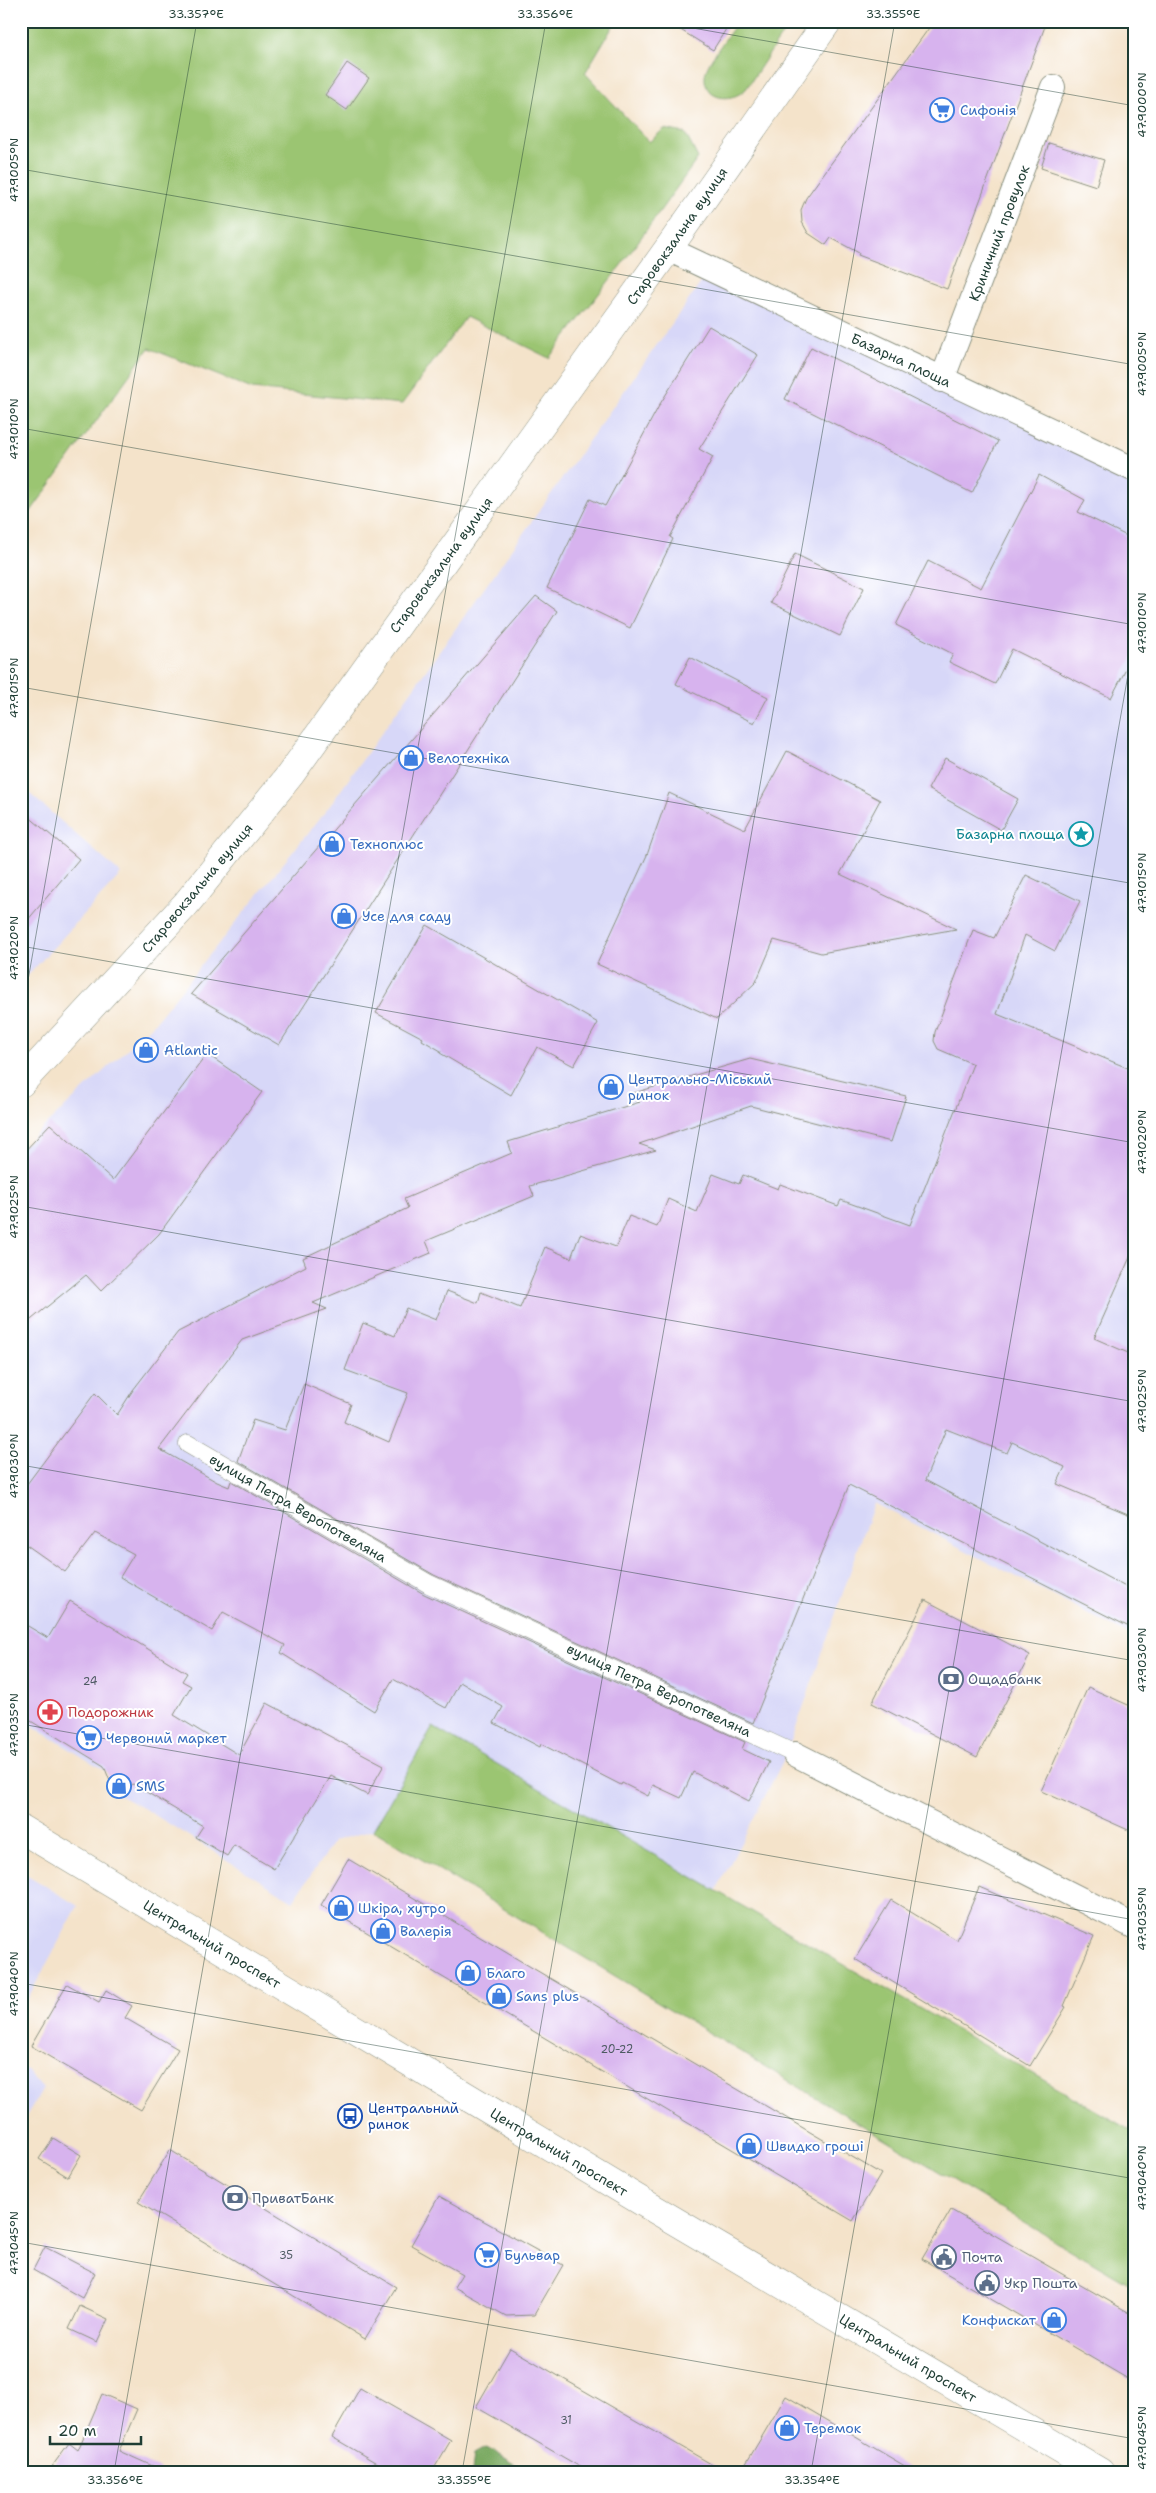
<svg xmlns="http://www.w3.org/2000/svg" width="1156" height="2493" viewBox="0 0 1156 2493" font-family="'Shantell Sans',sans-serif">
<style>
.built{fill:#d7d7f8}
.green{fill:#9bc572;stroke:#5d8153}
.forest{fill:#7caa64;stroke:#4e744c}
.building{fill:#d7b3ee}
.lines{fill:none;stroke-linecap:round;stroke-linejoin:round}
.pedestrian-casing{stroke:#8a907f;stroke-width:19}
.minor-casing{stroke:#8a907f;stroke-width:26}
.primary-casing{stroke:#8a907f;stroke-width:29}
.pedestrian{stroke:#fff;stroke-width:18}
.minor{stroke:#fff;stroke-width:24}
.primary{stroke:#fff;stroke-width:28}
.ticks{fill:none;stroke:#1f3d34;stroke-width:1;stroke-opacity:0.45}
.labels{text-anchor:middle;stroke-width:4;stroke-linejoin:round;paint-order:stroke}
.number-label{font-size:11px;fill:#4d5a62}
.shop-label{font-size:14px;fill:#366cbe;stroke:#fff;text-anchor:start}
.street-label{font-size:14px;fill:#1f3d34;stroke:#fff}
.culture-label{font-size:14px;fill:#0d838f;stroke:#fff;text-anchor:end}
.service-label{font-size:14px;fill:#4e5e75;stroke:#fff;text-anchor:start}
.health-label{font-size:14px;fill:#be3a42;stroke:#fff;text-anchor:start}
.transit-label{font-size:14px;fill:#164399;stroke:#fff;text-anchor:start}
.neatline{fill:none;stroke:#1f3d34;stroke-width:2}
.ticks-label{font-size:12px;text-anchor:middle;fill:#1f3d34}
</style>
<rect width="100%" height="100%" fill="#fff"/>
<filter id="ink" filterUnits="userSpaceOnUse"><feTurbulence type="fractalNoise" baseFrequency=".02" numOctaves="2"/><feDisplacementMap in="SourceGraphic" scale="10" xChannelSelector="R" yChannelSelector="G"/><feConvolveMatrix kernelMatrix="1 2 1 2 8 2 1 2 1" color-interpolation-filters="sRGB"/></filter>
<filter id="wash" filterUnits="userSpaceOnUse"><feTurbulence type="fractalNoise" baseFrequency=".0096" numOctaves="4" result="noise"/><feDisplacementMap in="SourceGraphic" scale="20" xChannelSelector="R" yChannelSelector="G"/><feGaussianBlur stdDeviation="1.12" result="paint"/><feColorMatrix in="noise" values="0 0 0 0 0 0 0 0 0 0 0 0 0 0 0 0 0 1.4 0 .05"/><feComposite in="paint" operator="in"/></filter>
<g filter="url(#wash)">
<rect width="100%" height="100%" fill="#f4e3ca"/>
<g class="built">
<polygon points="710,270 1135,470 1135,1638 874,1503 795,1731 782,1763 716,1891 433,1727 373,1830 334,1841 293,1901 145,1809 105,1788 112,1775 21,1719 21,1148 152,1026 329,807"/>
<polygon points="21,786 121,874 21,983"/>
<polygon points="21,1871 78,1906 21,2011"/>
<polygon points="21,2064 43,2089 21,2124"/>
</g>
<g class="green">
<polygon points="21,21 616,21 585,73 649,142 664,129 685,133 698,158 622,264 549,358 466,317 402,404 252,389 149,348 21,525"/>
<path d="M738,21H791L746,89C731,104 703,100 705,75C707,61 730,34 738,21Z"/>
<polygon points="433,1727 1135,2133 1135,2288 958,2183 373,1830"/>
</g>
<polygon class="forest" points="485,2448 495,2452 528,2472 472,2472 474,2454"/>
<g id="blocks">
<g class="building">
<polygon points="666,21 731,21 713,50"/>
<polygon points="934,21 1047,21 947,289 858,255 859,253 831,238 826,245 808,233 802,222 801,210 806,198"/>
<polygon points="347,63 369,78 347,110 325,95"/>
<polygon points="1049,143 1104,160 1096,186 1041,168"/>
<polygon points="709,326 758,355 699,449 713,457 670,537 673,539 630,628 547,588 590,499 605,506 660,404"/>
<polygon points="811,347 998,441 972,493 785,399"/>
<polygon points="1039,475 1085,500 1078,512 1135,540 1135,652 1111,698 1012,649 995,684 949,662 953,654 896,625 928,561 981,588"/>
<polygon points="795,554 864,588 840,636 771,603"/>
<polygon points="536,596 557,611 279,1045 191,994"/>
<polygon points="690,657 768,697 754,723 676,684"/>
<polygon points="787,751 880,800 840,874 956,929 821,953 774,940 756,982 717,1019 597,964 647,855 669,793 745,829"/>
<polygon points="945,758 1018,799 1001,830 928,789"/>
<polygon points="21,810 79,859 21,928"/>
<polygon points="1026,875 1080,901 1055,951 1025,935 997,1014 1135,1071 1135,1246 1094,1338 1135,1356 1135,1517 1057,1484 1065,1467 1012,1442 1007,1453 946,1429 925,1480 1135,1592 1135,1630 849,1485 753,1723 434,1575 238,1461 253,1420 285,1430 304,1384 351,1404 344,1422 389,1442 408,1393 345,1370 363,1323 395,1336 406,1308 436,1320 447,1291 478,1303 481,1292 520,1308 545,1247 571,1258 580,1234 616,1247 629,1216 657,1227 668,1199 697,1212 713,1174 739,1184 743,1175 778,1189 780,1184 838,1206 841,1200 910,1225 973,1064 938,1049 934,1041 935,1032 973,930 994,938"/>
<polygon points="427,925 598,1023 574,1066 537,1047 511,1095 440,1053 441,1051 422,1040 423,1038 376,1013"/>
<polygon points="207,1054 262,1092 159,1234 101,1291 86,1275 21,1328 21,1155 50,1124 113,1180"/>
<polygon points="750,1059 906,1096 891,1142 751,1106 639,1144 656,1150 530,1186 534,1196 426,1241 431,1253 313,1303 327,1309 242,1340 159,1449 217,1482 229,1487 231,1481 424,1594 745,1742 742,1749 769,1762 749,1801 693,1772 681,1798 653,1785 648,1796 622,1783 621,1785 541,1744 540,1747 494,1723 503,1707 460,1682 446,1708 393,1679 374,1711 281,1653 285,1645 223,1612 212,1631 120,1577 134,1554 95,1533 65,1572 21,1541 21,1492 95,1393 117,1415 133,1390 178,1332 306,1266 303,1258 408,1208 404,1199 512,1153 508,1142 640,1102 627,1095"/>
<polygon points="925,1600 1030,1655 977,1757 872,1703"/>
<polygon points="70,1601 187,1673 182,1681 191,1686 174,1715 239,1755 267,1703 384,1765 367,1795 331,1776 274,1869 234,1845 227,1856 196,1837 203,1826 133,1784 115,1794 104,1766 21,1715 21,1622 48,1638"/>
<polygon points="1088,1687 1135,1708 1135,1833 1041,1791"/>
<polygon points="348,1859 881,2174 853,2221 321,1905"/>
<polygon points="979,1887 1094,1936 1064,2006 1066,2007 1030,2066 855,1959 891,1900 957,1940"/>
<polygon points="67,1984 99,2002 106,1990 132,2006 125,2018 178,2049 141,2110 31,2046"/>
<polygon points="53,2138 81,2155 68,2177 39,2159"/>
<polygon points="170,2150 396,2287 365,2339 138,2202"/>
<polygon points="439,2196 563,2265 534,2315 506,2316 454,2287 462,2274 411,2245"/>
<polygon points="951,2210 1135,2316 1135,2383 922,2259"/>
<polygon points="45,2247 95,2273 82,2298 33,2270"/>
<polygon points="80,2306 108,2319 97,2342 69,2329"/>
<polygon points="510,2348 725,2472 589,2472 476,2407"/>
<polygon points="360,2388 451,2440 432,2472 392,2472 332,2437"/>
<polygon points="102,2394 137,2409 119,2451 166,2472 48,2472 69,2443 78,2450"/>
<polygon points="786,2396 915,2472 741,2472"/>
</g>
</g>
</g>
<g filter="url(#ink)">
<use href="#blocks" fill-opacity="0" stroke="#8a907f" stroke-width="1"/>
<g class="lines">
<defs>
<polyline id="pedestrian" points="188,1444 429,1584 795,1754"/>
<g id="minor">
<polyline points="668,249 1135,470"/>
<polyline points="942,380 1053,87"/>
<polyline points="795,1754 1135,1927"/>
</g>
<g id="primary">
<polyline points="21,1083 186,904 290,775 668,249 828,21"/>
<polyline points="21,1829 646,2204 1100,2472"/>
</g>
</defs>
<use href="#pedestrian" class="pedestrian-casing"/>
<use href="#minor" class="minor-casing"/>
<use href="#primary" class="primary-casing"/>
<use href="#pedestrian" class="pedestrian"/>
<use href="#minor" class="minor"/>
<use href="#primary" class="primary"/>
</g>
</g>
<path class="ticks" d="M653,21L1135,106M21,169L1135,365M21,428L1135,625M21,687L1135,884M21,946L1135,1143M21,1020L197,21M21,1206L1135,1402M21,1465L1135,1661M21,1724L1135,1920M21,1983L1135,2179M21,2242L1135,2439M114,2472L546,21M462,2472L895,21M811,2472L1135,635"/>
<defs>
<symbol id="supermarket-ring" viewBox="-11 -11 22 22"><circle r="9.5" fill="#fff" stroke="#3f7fe0" stroke-width="1.5"/><path d="M-6-5.5h2.5l.6 2H6L4.5 2H-2.5L-4.4-4H-6ZM-1.5 3.2a1.3 1.3 0 1 0 .1 0ZM3 3.2a1.3 1.3 0 1 0 .1 0Z" fill="#3f7fe0"/></symbol>
<symbol id="shop-ring" viewBox="-11 -11 22 22"><circle r="9.5" fill="#fff" stroke="#3f7fe0" stroke-width="1.5"/><path d="M-5-2.5h2.3a2.7 3.5 0 0 1 5.4 0H5L5.5 6h-11ZM-1.5-2.5h3a1.5 2.3 0 0 0-3 0Z" fill="#3f7fe0"/></symbol>
<symbol id="sight-ring" viewBox="-11 -11 22 22"><circle r="9.5" fill="#fff" stroke="#0f9aa8" stroke-width="1.5"/><path d="M0-6L1.8-2.2L6-1.7L2.9 1.2L3.7 5.4L0 3.3L-3.7 5.4L-2.9 1.2L-6-1.7L-1.8-2.2Z" fill="#0f9aa8"/></symbol>
<symbol id="bank-ring" viewBox="-11 -11 22 22"><circle r="9.5" fill="#fff" stroke="#5c6f8a" stroke-width="1.5"/><path d="M-6-4H6V4H-6ZM0-2.3a2.3 2.3 0 1 0 0 4.6a2.3 2.3 0 1 0 0-4.6Z" fill="#5c6f8a"/></symbol>
<symbol id="pharmacy-ring" viewBox="-11 -11 22 22"><circle r="9.5" fill="#fff" stroke="#e0444e" stroke-width="1.5"/><path d="M-2-6h4v4h4v4h-4v4h-4v-4h-4v-4h4Z" fill="#e0444e"/></symbol>
<symbol id="bus-ring" viewBox="-11 -11 22 22"><circle r="9.5" fill="#fff" stroke="#1a4fb4" stroke-width="1.5"/><path d="M-5-6H5V4H4V6H2V4H-2V6H-4V4H-5ZM-3.5-4V0h7V-4ZM-3.5 1.2v1.5H-2V1.2ZM2 1.2v1.5H3.5V1.2Z" fill="#1a4fb4"/></symbol>
<symbol id="civic-ring" viewBox="-11 -11 22 22"><circle r="9.5" fill="#fff" stroke="#5c6f8a" stroke-width="1.5"/><path d="M-.6-6.5H3V-4.5H.6V-3L4-1V1h2V6H-6V1h2V-1L-.6-3ZM-1.2 2.5V6h2.4V2.5Z" fill="#5c6f8a"/></symbol>
</defs>
<g fill-rule="evenodd">
<use href="#supermarket-ring" x="928" y="96" width="28" height="28"/>
<use href="#shop-ring" x="397" y="744" width="28" height="28"/>
<use href="#sight-ring" x="1067" y="820" width="28" height="28"/>
<use href="#shop-ring" x="318" y="830" width="28" height="28"/>
<use href="#shop-ring" x="330" y="902" width="28" height="28"/>
<use href="#shop-ring" x="132" y="1036" width="28" height="28"/>
<use href="#shop-ring" x="597" y="1073" width="28" height="28"/>
<use href="#bank-ring" x="937" y="1665" width="28" height="28"/>
<use href="#pharmacy-ring" x="36" y="1698" width="28" height="28"/>
<use href="#supermarket-ring" x="75" y="1724" width="28" height="28"/>
<use href="#shop-ring" x="105" y="1772" width="28" height="28"/>
<use href="#shop-ring" x="327" y="1894" width="28" height="28"/>
<use href="#shop-ring" x="369" y="1917" width="28" height="28"/>
<use href="#shop-ring" x="454" y="1959" width="28" height="28"/>
<use href="#shop-ring" x="485" y="1982" width="28" height="28"/>
<use href="#bus-ring" x="336" y="2102" width="28" height="28"/>
<use href="#shop-ring" x="735" y="2132" width="28" height="28"/>
<use href="#bank-ring" x="221" y="2184" width="28" height="28"/>
<use href="#supermarket-ring" x="473" y="2241" width="28" height="28"/>
<use href="#civic-ring" x="930" y="2243" width="28" height="28"/>
<use href="#civic-ring" x="973" y="2269" width="28" height="28"/>
<use href="#shop-ring" x="1040" y="2306" width="28" height="28"/>
<use href="#shop-ring" x="773" y="2414" width="28" height="28"/>
</g>
<g class="labels">
<g class="number-label">
<text x="90" y="1685">24</text>
<text x="617" y="2053">20-22</text>
<text x="286" y="2259">35</text>
<text x="566" y="2424">31</text>
</g>
<g class="shop-label">
<text x="960" y="115">Сифонія</text>
<text x="428" y="763">Велотехніка</text>
<text x="350" y="849">Техноплюс</text>
<text x="362" y="921">Усе для саду</text>
<text x="164" y="1055">Atlantic</text>
<text x="628" y="1084">Центрально-Міський<tspan x="628" dy="16">ринок</tspan></text>
<text x="106" y="1743">Червоний маркет</text>
<text x="136" y="1791">SMS</text>
<text x="358" y="1913">Шкіра, хутро</text>
<text x="400" y="1936">Валерія</text>
<text x="486" y="1978">Благо</text>
<text x="516" y="2001">Sans plus</text>
<text x="766" y="2151">Швидко гроші</text>
<text x="504" y="2260">Бульвар</text>
<text x="1036" y="2325" text-anchor="end">Конфискат</text>
<text x="804" y="2433">Теремок</text>
</g>
<g class="street-label">
<text transform="translate(999 233) rotate(-69)" y="5">Криничний провулок</text>
<text transform="translate(677 236) rotate(-55)" y="5">Старовокзальна вулиця</text>
<text transform="translate(901 360) rotate(25)" y="5">Базарна площа</text>
<text transform="translate(441 565) rotate(-54)" y="5">Старовокзальна вулиця</text>
<text transform="translate(197 888) rotate(-50)" y="5">Старовокзальна вулиця</text>
<text transform="translate(298 1508) rotate(30)" y="5">вулиця Петра Веропотвеляна</text>
<text transform="translate(659 1690) rotate(25)" y="5">вулиця Петра Веропотвеляна</text>
<text transform="translate(212 1944) rotate(31)" y="5">Центральний проспект</text>
<text transform="translate(559 2152) rotate(31)" y="5">Центральний проспект</text>
<text transform="translate(908 2358) rotate(31)" y="5">Центральний проспект</text>
</g>
<g class="culture-label">
<text x="1064" y="839">Базарна площа</text>
</g>
<g class="service-label">
<text x="968" y="1684">Ощадбанк</text>
<text x="252" y="2203">ПриватБанк</text>
<text x="962" y="2262">Почта</text>
<text x="1004" y="2288">Укр Пошта</text>
</g>
<g class="health-label">
<text x="68" y="1717">Подорожник</text>
</g>
<g class="transit-label">
<text x="368" y="2113">Центральний<tspan x="368" dy="16">ринок</tspan></text>
</g>
</g>
<rect width="1156" height="2493" fill="none" stroke="#fff" stroke-width="55"/>
<path d="M50 2436v8h91v-8" fill="none" stroke="#1f3d34" stroke-width="2.5"/>
<text x="58" y="2436" font-size="15" fill="#1f3d34" stroke="#ffffff" stroke-width="4" paint-order="stroke">20 m</text>
<rect x="28" y="28" width="1100" height="2438" class="neatline"/>
<g class="ticks-label">
<text x="196" y="18">33.357°E</text>
<text x="545" y="18">33.356°E</text>
<text x="893" y="18">33.355°E</text>
<text transform="translate(1142 105) rotate(-90)" y="4">47.9000°N</text>
<text transform="translate(14 170) rotate(-90)" y="4">47.9005°N</text>
<text transform="translate(1142 364) rotate(-90)" y="4">47.9005°N</text>
<text transform="translate(14 429) rotate(-90)" y="4">47.9010°N</text>
<text transform="translate(1142 623) rotate(-90)" y="4">47.9010°N</text>
<text transform="translate(14 688) rotate(-90)" y="4">47.9015°N</text>
<text transform="translate(1142 883) rotate(-90)" y="4">47.9015°N</text>
<text transform="translate(14 948) rotate(-90)" y="4">47.9020°N</text>
<text transform="translate(1142 1142) rotate(-90)" y="4">47.9020°N</text>
<text transform="translate(14 1207) rotate(-90)" y="4">47.9025°N</text>
<text transform="translate(1142 1401) rotate(-90)" y="4">47.9025°N</text>
<text transform="translate(14 1466) rotate(-90)" y="4">47.9030°N</text>
<text transform="translate(1142 1660) rotate(-90)" y="4">47.9030°N</text>
<text transform="translate(14 1725) rotate(-90)" y="4">47.9035°N</text>
<text transform="translate(1142 1919) rotate(-90)" y="4">47.9035°N</text>
<text transform="translate(14 1984) rotate(-90)" y="4">47.9040°N</text>
<text transform="translate(1142 2178) rotate(-90)" y="4">47.9040°N</text>
<text transform="translate(14 2243) rotate(-90)" y="4">47.9045°N</text>
<text transform="translate(1142 2438) rotate(-90)" y="4">47.9045°N</text>
<text x="115" y="2484">33.356°E</text>
<text x="464" y="2484">33.355°E</text>
<text x="812" y="2484">33.354°E</text>
</g>
</svg>
